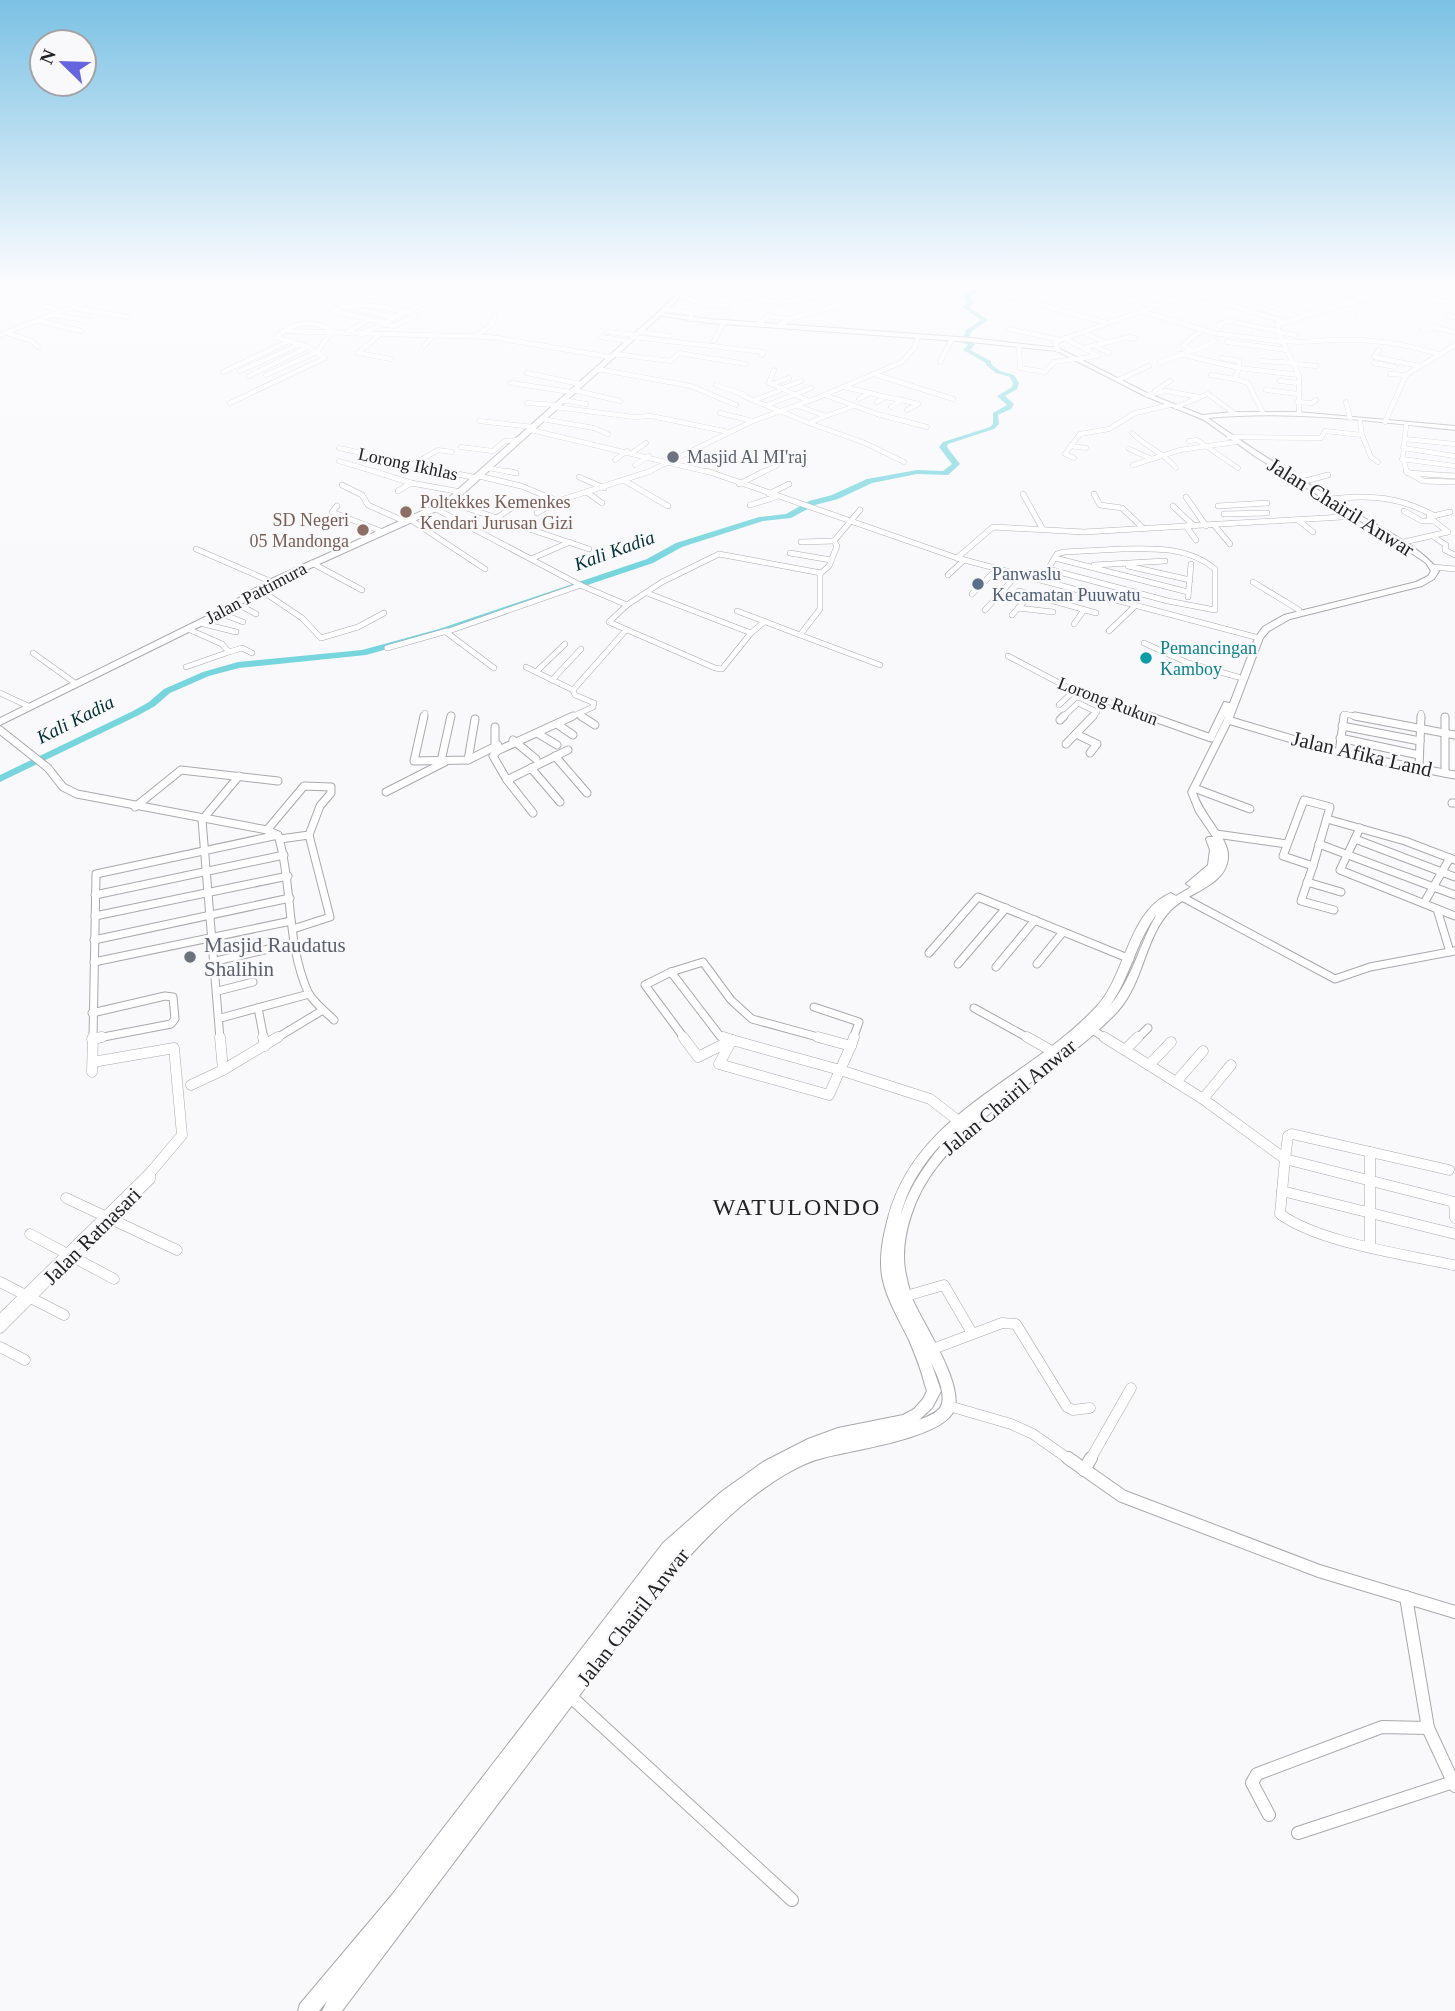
<svg xmlns="http://www.w3.org/2000/svg" width="1455" height="2011" viewBox="0 0 1455 2011" font-family="'Times New Roman',serif">
<style>
.lines{fill:none;stroke-linecap:round;stroke-linejoin:round}
.river{fill:#77d5de;fill-rule:evenodd}
.minor-far4-casing{stroke:#a9a9ac;stroke-width:5}
.minor-far3-casing{stroke:#a9a9ac;stroke-width:6}
.minor-far2-casing{stroke:#a9a9ac;stroke-width:9}
.minor-far1-casing{stroke:#a9a9ac;stroke-width:11}
.minor-casing{stroke:#a9a9ac;stroke-width:14}
.secondary-casing{stroke:#a9a9ac;stroke-width:2}
.trunk-casing{stroke:#a9a9ac;stroke-width:2}
.minor-far4{stroke:#fff;stroke-width:4.5}
.minor-far3{stroke:#fff;stroke-width:5}
.minor-far2{stroke:#fff;stroke-width:7}
.minor-far1{stroke:#fff;stroke-width:10}
.minor{stroke:#fff;stroke-width:12}
.secondary{fill:#fff;fill-rule:evenodd}
.trunk{fill:#fff;fill-rule:evenodd}
.worship-dot{fill:#6b7280;stroke:#f9f9fc;stroke-width:2.5}
.education-dot{fill:#8d6e63;stroke:#f9f9fc;stroke-width:2.5}
.service-dot{fill:#5c6f8a;stroke:#f9f9fc;stroke-width:2.5}
.culture-dot{fill:#0f9aa8;stroke:#f9f9fc;stroke-width:2.5}
.labels{text-anchor:middle;stroke-width:5;stroke-linejoin:round;paint-order:stroke}
.far-worship-label{font-size:18px;fill:#5b616d;stroke:#f9f9fc;text-anchor:start}
.far-street-label{font-size:18px;fill:#222223;stroke:#f9f9fc}
.far-education-label{font-size:18px;fill:#785e54;stroke:#f9f9fc;text-anchor:start}
.far-service-label{font-size:18px;fill:#4e5e75;stroke:#f9f9fc;text-anchor:start}
.far-culture-label{font-size:18px;fill:#0d838f;stroke:#f9f9fc;text-anchor:start}
.far-water-label{font-size:19px;font-style:italic;fill:#003034;stroke:#f9f9fc}
.street-label{font-size:21px;fill:#222223;stroke:#f9f9fc}
.worship-label{font-size:21px;fill:#5b616d;stroke:#f9f9fc;text-anchor:start}
.quarter-label{font-size:24px;letter-spacing:2px;fill:#222223;stroke:#f9f9fc}
</style>
<rect width="100%" height="100%" fill="#f9f9fc"/>
<g class="lines">
<polygon class="river" points="976,286 980,286 981,290 970,296 974,303 969,307 988,320 971,332 968,341 975,344 970,350 991,361 991,364 1000,371 1014,375 1019,383 1017,389 1005,396 1014,404 1011,409 998,415 999,424 994,429 948,444 947,447 960,464 948,475 917,474 872,483 838,499 815,505 791,518 763,521 682,547 653,563 445,633 366,655 239,668 209,676 170,693 155,706 139,715 0,782 0,775 133,711 149,702 164,689 203,672 238,662 362,650 439,629 647,559 676,543 759,517 786,514 809,501 832,495 867,479 917,470 943,471 952,464 939,447 943,442 990,427 993,424 993,413 1007,405 997,396 1012,387 1013,383 1010,377 996,373 986,365 986,363 963,350 968,345 962,342 966,330 981,320 962,307 968,303 964,299 964,295 975,289"/>
<defs>
<g id="minor-far4">
<polyline points="389,286 412,296"/>
<polyline points="408,286 428,293"/>
<polyline points="970,286 988,290"/>
<polyline points="984,286 998,293 1107,323"/>
<polyline points="1081,286 1155,306"/>
<polyline points="1220,286 1250,293 1306,314"/>
<polyline points="1320,286 1365,299"/>
<polyline points="686,288 782,303 812,296 840,305 792,318 778,326"/>
<polyline points="1066,289 1076,286"/>
<polyline points="8,290 28,301 60,311"/>
<polyline points="1396,290 1450,303"/>
<polyline points="1191,293 1282,321"/>
<polyline points="1323,293 1352,303"/>
<polyline points="1150,294 1172,300"/>
<polyline points="375,296 386,294 399,299 445,290"/>
<polyline points="679,296 709,305 727,306"/>
<polyline points="371,298 375,296 366,291 391,286"/>
<polyline points="754,298 759,286"/>
<polyline points="73,308 128,317"/>
<polyline points="351,308 393,317"/>
<polyline points="1261,308 1278,314"/>
<polyline points="1331,308 1354,316"/>
<polyline points="665,309 691,313 691,319"/>
<path d="M335,311L333,310C361,300 388,308 416,315"/>
<polyline points="335,311 382,322"/>
<polyline points="1141,311 1213,333 1283,342"/>
<polyline points="54,315 89,321"/>
<polyline points="1447,315 1455,317"/>
<polyline points="40,321 81,331"/>
<polyline points="380,324 394,326 416,315"/>
<polyline points="759,324 768,316 788,319"/>
<polyline points="1221,326 1218,325 1228,321 1278,331"/>
<polyline points="1009,329 1060,340"/>
<polyline points="1423,330 1432,327 1455,332"/>
<polyline points="283,331 491,337 610,357"/>
<polyline points="608,332 635,335"/>
<polyline points="639,332 670,336"/>
<polyline points="1083,332 1106,343"/>
<polyline points="1278,332 1295,335"/>
<polyline points="7,333 32,341 38,347"/>
<polyline points="346,333 370,319"/>
<polyline points="0,335 128,286"/>
<polyline points="360,335 424,303"/>
<polyline points="379,335 358,353 391,359"/>
<polyline points="476,336 491,325 495,316"/>
<polyline points="601,337 628,341"/>
<polyline points="633,337 764,352 762,355"/>
<polygon points="1129,337 1135,338 1125,338"/>
<polyline points="714,341 724,322"/>
<path d="M1282,341C1302,343 1316,341 1336,340C1372,338 1405,344 1439,354"/>
<polyline points="1227,342 1287,350"/>
<polyline points="424,346 433,336"/>
<polyline points="1095,346 1109,353"/>
<polyline points="1019,347 1020,368 1045,372 1054,362 1098,356 1064,338"/>
<polyline points="1084,348 1125,338"/>
<polyline points="1058,350 1055,343 1058,341 1211,286"/>
<polyline points="1191,350 1183,345 1202,330"/>
<polyline points="1379,350 1374,357 1420,366"/>
<polyline points="614,354 671,361 679,353 746,364"/>
<polyline points="1180,354 1239,368 1235,379 1248,383 1263,413"/>
<polyline points="1222,358 1239,361 1239,368 1299,375"/>
<polyline points="1261,361 1295,363"/>
<polyline points="940,362 952,339"/>
<polyline points="1160,362 1204,347 1215,340"/>
<polyline points="1374,363 1395,367"/>
<polyline points="1296,364 1316,366"/>
<polyline points="597,369 691,386 736,405"/>
<polyline points="774,370 769,383 809,401"/>
<polyline points="240,371 300,344"/>
<polyline points="223,372 291,340"/>
<polyline points="527,373 580,384"/>
<polyline points="874,374 953,399"/>
<polyline points="1390,374 1406,375"/>
<path d="M266,375L317,352L332,331C312,318 294,322 276,337L308,347"/>
<polyline points="1211,375 1235,379"/>
<polyline points="1118,380 1149,366"/>
<polyline points="1280,381 1299,383"/>
<polyline points="511,383 571,392"/>
<polyline points="772,384 789,378"/>
<polyline points="716,385 745,395"/>
<polyline points="844,387 870,393 859,399"/>
<polyline points="780,389 801,381"/>
<polyline points="573,390 620,401"/>
<polyline points="1266,390 1298,394"/>
<polyline points="1155,391 1170,381"/>
<polyline points="870,393 885,397 877,402"/>
<polyline points="793,395 811,388"/>
<polyline points="825,395 877,414 927,427"/>
<polyline points="1147,395 1166,391 1199,397"/>
<polyline points="743,396 809,423 826,416"/>
<polyline points="885,397 902,400 891,407"/>
<polyline points="562,400 586,404"/>
<polyline points="754,400 779,391"/>
<polyline points="902,400 918,404 907,410"/>
<polyline points="1297,402 1312,403 1316,400"/>
<polyline points="1346,402 1350,418"/>
<polyline points="230,403 325,358 308,347 249,376"/>
<polyline points="527,403 557,405"/>
<polyline points="767,405 791,396"/>
<polyline points="798,406 826,416 854,406"/>
<polyline points="555,407 634,417 651,416 729,432"/>
<polyline points="1176,407 1208,394 1234,413"/>
<polyline points="720,413 753,421"/>
<polyline points="1299,414 1299,375 1278,332 1278,324 1405,286"/>
<polyline points="542,419 594,428 608,434"/>
<polyline points="479,421 534,427"/>
<polyline points="1385,422 1406,375 1455,345"/>
<polyline points="809,423 865,443 904,462"/>
<polyline points="1406,426 1403,457 1407,473"/>
<polyline points="531,430 712,473"/>
<path d="M1132,433C1147,448 1162,451 1176,468"/>
<polyline points="1362,435 1371,457 1378,462"/>
<polyline points="1229,437 1321,438 1325,431 1362,435 1360,422"/>
<polyline points="1405,439 1455,444"/>
<polyline points="1189,441 1197,440 1238,468"/>
<polyline points="1071,446 1086,448"/>
<polyline points="461,447 493,451 505,441 519,440"/>
<polyline points="339,448 452,473"/>
<polyline points="1403,448 1455,456"/>
<polyline points="1129,449 1152,459"/>
<polyline points="633,452 646,443"/>
<polyline points="1074,458 1065,454 1080,434 1109,429 1135,413 1170,405"/>
<polyline points="1402,459 1455,466"/>
<polyline points="615,460 627,451"/>
<polyline points="339,461 379,473"/>
<polyline points="635,465 649,456"/>
<polyline points="1133,465 1180,450 1236,442"/>
<polyline points="410,466 438,450 452,452"/>
<polyline points="488,468 516,473"/>
<polyline points="646,473 753,421 817,398 902,362 915,347 918,337"/>
<polyline points="761,473 776,466"/>
</g>
<g id="minor-far3">
<polyline points="373,471 411,483 461,492"/>
<polyline points="443,471 477,478"/>
<polyline points="507,471 516,473"/>
<polyline points="707,471 957,558 1259,638"/>
<polyline points="1406,471 1423,481 1455,482"/>
<polyline points="1408,473 1455,476"/>
<polyline points="479,476 521,486 558,501 651,471"/>
<polyline points="579,477 604,488"/>
<polyline points="625,481 668,506"/>
<polyline points="1301,482 1328,475"/>
<polyline points="739,484 765,471"/>
<polyline points="342,485 362,495 368,505 406,522"/>
<polyline points="398,491 411,483"/>
<polyline points="588,493 602,503"/>
<polyline points="769,494 789,484"/>
<polyline points="1023,494 1042,528"/>
<polyline points="1094,494 1100,505 1122,508 1144,529"/>
<polyline points="1186,497 1206,526"/>
<path d="M1331,499C1370,494 1400,497 1435,516"/>
<polyline points="449,502 589,549"/>
<polyline points="750,505 776,497"/>
<polyline points="337,506 332,512 383,532"/>
<polyline points="1173,506 1194,526"/>
<polyline points="1218,506 1267,503"/>
<polyline points="436,509 580,585 627,605 609,622 715,668 722,669 751,633 764,622"/>
<polyline points="1404,511 1422,521 1433,521"/>
<polyline points="537,513 558,501"/>
<polyline points="1224,514 1267,513"/>
<polyline points="498,517 513,507"/>
<polyline points="411,520 485,569"/>
<polyline points="1298,520 1313,532"/>
<polyline points="329,523 344,517"/>
<polyline points="1214,525 1230,544"/>
<polyline points="1186,526 1196,540"/>
<polyline points="1434,537 1446,545 1445,550 1455,555"/>
<polyline points="801,542 834,541"/>
<polyline points="1395,544 1448,532 1429,517 1450,512"/>
<polyline points="196,549 272,582"/>
<path d="M1122,549C1154,548 1189,547 1215,569V610L1168,601L1048,569L1057,554L1064,552Z"/>
<polyline points="790,553 831,560"/>
<polyline points="957,558 993,527 1084,532 1359,516"/>
<polyline points="1055,558 1188,592"/>
<polyline points="531,559 570,542"/>
<polyline points="312,563 362,590"/>
<polyline points="1094,565 1165,561"/>
<polyline points="1128,566 1190,580"/>
<polyline points="1433,567 1455,569"/>
<polyline points="948,575 964,560"/>
<polyline points="1253,582 1299,610"/>
<polyline points="259,589 302,618 321,638 358,627 384,613"/>
<polyline points="1019,591 1096,613"/>
<polyline points="647,593 751,633"/>
<polyline points="972,594 992,574 1002,572"/>
<polyline points="1188,597 1191,564"/>
<polyline points="236,603 256,614"/>
<polyline points="627,605 662,582 719,554 821,573"/>
<polyline points="1018,608 1053,612"/>
<polyline points="985,610 1017,575"/>
<polyline points="737,611 800,635 820,609 820,574 829,566 837,546 834,541 860,510"/>
<polyline points="220,613 243,622"/>
<polyline points="1012,615 1031,594"/>
<polyline points="200,623 236,632"/>
<polyline points="1074,624 1084,610"/>
<polyline points="1109,631 1134,607"/>
<polyline points="800,635 880,665"/>
<polyline points="1144,643 1188,663 1238,677"/>
<polyline points="565,644 536,672 573,690"/>
<polyline points="387,648 447,631"/>
<polyline points="229,652 242,648 252,653"/>
<polyline points="33,653 75,683"/>
<polyline points="1008,656 1065,686 1154,718"/>
<polyline points="186,667 229,652 222,644 188,629"/>
<polyline points="526,667 536,672"/>
<polyline points="494,668 446,632 581,585"/>
<polyline points="552,680 581,649"/>
<polyline points="0,693 28,706"/>
<polyline points="1059,705 1075,690"/>
<polyline points="578,714 584,718"/>
<polyline points="424,718 425,713"/>
<polyline points="450,718 451,715"/>
<polyline points="569,718 593,707 594,703 575,695 573,690 626,630"/>
<polyline points="1062,718 1078,703 1097,712 1091,718"/>
<polyline points="1344,718 1344,714 1364,718"/>
<polyline points="1421,718 1421,713"/>
</g>
<g id="minor-far2">
<polyline points="424,716 414,761 468,760 498,745"/>
<polyline points="581,716 595,725"/>
<polyline points="1149,716 1211,738"/>
<polyline points="1355,716 1455,735"/>
<polyline points="1445,717 1445,773"/>
<polyline points="1060,720 1064,716"/>
<polyline points="1228,720 1339,753 1455,775"/>
<polyline points="557,724 573,735"/>
<polyline points="1342,726 1420,741"/>
<polyline points="495,727 495,747"/>
<path d="M0,730L48,768L63,787L77,794L267,830L278,835C293,885 286,943 308,992C313,1002 326,1012 334,1020"/>
<polyline points="537,733 557,745"/>
<polyline points="1076,734 1097,744 1090,753"/>
<polyline points="1340,738 1419,755"/>
<polyline points="513,740 536,759"/>
<polyline points="1066,744 1093,716"/>
<polyline points="568,750 507,780 493,756 497,751 573,716"/>
<polyline points="1339,753 1344,716"/>
<polyline points="555,756 587,793"/>
<polyline points="468,760 475,719"/>
<polyline points="441,761 451,716"/>
<polyline points="531,768 560,802"/>
<polyline points="1419,768 1421,716"/>
<polyline points="507,780 533,813"/>
<polyline points="1194,788 1250,809"/>
<polyline points="386,792 445,762"/>
<polygon points="1304,800 1330,807 1313,866 1283,856"/>
<polyline points="1452,803 1455,803"/>
<polyline points="135,807 181,770 278,781"/>
<polyline points="1327,819 1405,841 1455,860"/>
<polyline points="1360,828 1340,870 1455,916"/>
<polyline points="267,830 304,786 331,787 331,793 320,806 309,835 280,839"/>
<polyline points="1216,834 1287,844"/>
<polyline points="1355,839 1455,877"/>
<polyline points="1319,844 1455,895"/>
<polyline points="1313,866 1301,901 1334,910"/>
<polyline points="1307,882 1341,892"/>
<polyline points="95,895 284,855"/>
<polyline points="1182,897 1335,979 1370,967 1455,951"/>
<polyline points="1424,903 1450,858"/>
<polyline points="1437,909 1450,952"/>
<polyline points="95,916 288,876"/>
<polyline points="293,929 330,917 309,835"/>
<polyline points="94,940 290,898"/>
<polyline points="929,953 978,897 1130,959"/>
<polyline points="216,961 295,943"/>
<polyline points="94,962 291,921"/>
<polyline points="958,964 1006,908"/>
<polyline points="1037,964 1063,932"/>
<polyline points="996,967 1035,920"/>
<polyline points="671,972 720,1036 729,1039"/>
<polyline points="671,972 645,985 685,1039"/>
<polyline points="671,972 703,962 731,1000 752,1019 825,1039"/>
<polyline points="218,991 253,982"/>
<polyline points="814,1007 859,1022 853,1039"/>
<polyline points="258,1008 264,1039"/>
<polyline points="974,1008 1030,1039"/>
<polyline points="92,1013 165,996 173,997 175,1019 171,1024 93,1039"/>
<polyline points="221,1018 309,994"/>
<polyline points="1091,1029 1107,1039"/>
<polyline points="93,1039 96,874 278,835"/>
<polyline points="220,1039 202,820 239,776"/>
<polyline points="275,1039 323,1010"/>
<polyline points="1137,1039 1148,1028"/>
</g>
<g id="minor-far1">
<polyline points="220,1037 223,1070"/>
<polyline points="263,1037 265,1046"/>
<polyline points="683,1037 698,1057 732,1040"/>
<polyline points="723,1037 732,1040"/>
<polyline points="818,1037 851,1046 840,1070"/>
<polyline points="1027,1037 1050,1050"/>
<path d="M1104,1037L1203,1099L1285,1159L1280,1214C1320,1243 1404,1254 1453,1265"/>
<polyline points="92,1039 102,1037"/>
<polyline points="732,1040 840,1070"/>
<polyline points="732,1040 719,1064 829,1095 840,1070"/>
<polyline points="851,1046 854,1037"/>
<polyline points="1125,1050 1138,1037"/>
<polyline points="1149,1065 1171,1042"/>
<polyline points="840,1070 930,1099 960,1122"/>
<polyline points="92,1072 93,1037"/>
<polyline points="1176,1082 1203,1051"/>
<polyline points="191,1085 223,1070 278,1037"/>
<polyline points="1203,1099 1231,1065"/>
<polyline points="1370,1152 1370,1244"/>
<polyline points="1449,1170 1292,1134 1288,1136 1285,1159 1454,1202 1455,1218"/>
<polyline points="1282,1191 1455,1234"/>
<polyline points="66,1198 177,1250"/>
<polyline points="96,1232 150,1179 150,1173"/>
<polyline points="30,1234 114,1279"/>
<polyline points="0,1282 64,1315"/>
<polyline points="906,1296 944,1285 972,1333"/>
<polyline points="0,1320 150,1173 182,1135 174,1048 93,1062"/>
<polyline points="0,1328 67,1261"/>
<polyline points="0,1347 25,1360"/>
<polyline points="933,1349 1002,1323 1016,1324 1067,1407 1073,1410 1090,1408"/>
<polyline points="949,1406 1011,1424 1033,1434 1070,1460"/>
<polyline points="1090,1460 1131,1388"/>
</g>
<g id="minor">
<polyline points="1068,1458 1122,1496 1319,1571 1455,1612"/>
<polyline points="1084,1470 1091,1458"/>
<polyline points="1406,1597 1428,1728 1455,1786"/>
<polyline points="570,1696 792,1900"/>
<polyline points="1269,1815 1252,1783 1257,1774 1382,1727 1428,1728"/>
<polyline points="1298,1833 1453,1782"/>
</g>
<path id="secondary" d="M660,313L709,319L971,338L1058,348L1149,394L1202,415L1233,412H1297L1455,426V430C1373,421 1291,410 1208,418C1256,452 1305,482 1354,512C1381,528 1420,546 1439,571L1434,579L1422,586L1290,619L1269,631L1263,638L1232,720L1196,792C1202,815 1230,838 1228,858C1226,886 1188,892 1171,910C1145,936 1144,982 1118,1011C1063,1070 985,1102 936,1168C915,1195 900,1236 905,1270C907,1279 909,1289 912,1298C922,1323 969,1390 952,1414C935,1439 853,1450 823,1458C810,1461 798,1467 786,1474C732,1506 689,1555 649,1603L342,2011H322L327,2001L319,2011H298L300,2004L391,1896L663,1543L721,1492L763,1462L808,1439L838,1428L903,1415L914,1409L923,1399L927,1391L925,1385C921,1369 915,1354 909,1340C899,1319 886,1299 882,1276C879,1256 883,1237 888,1218C916,1111 1029,1080 1097,1006C1126,975 1128,911 1171,893L1176,896L1191,887L1186,884L1188,882L1208,865L1210,850L1206,839L1208,837H1213L1196,812L1188,792L1224,720L1226,715L1214,739L1211,740L1207,737L1224,702L1230,703L1255,638L1263,627L1284,615L1416,582L1428,576L1431,571L1426,563L1398,544L1256,457L1204,420L1145,396L1057,351L971,342L709,323L658,315ZM1157,914C1139,944 1132,981 1108,1008C1130,980 1135,942 1157,914ZM949,1136C929,1159 910,1184 901,1214C909,1183 927,1158 949,1136ZM931,1362C936,1373 948,1396 940,1408C935,1414 926,1417 919,1420L932,1408L941,1391Z"/>
<polygon id="trunk" points="685,286 691,286 667,310 452,504 275,584 223,615 0,725 0,718 217,611 269,580 446,500 663,308"/>
</defs>
<use href="#minor-far4" class="minor-far4-casing"/>
<use href="#minor-far3" class="minor-far3-casing"/>
<use href="#minor-far2" class="minor-far2-casing"/>
<use href="#minor-far1" class="minor-far1-casing"/>
<use href="#minor" class="minor-casing"/>
<use href="#secondary" class="secondary-casing"/>
<use href="#trunk" class="trunk-casing"/>
<use href="#minor-far4" class="minor-far4"/>
<use href="#minor-far3" class="minor-far3"/>
<use href="#minor-far2" class="minor-far2"/>
<use href="#minor-far1" class="minor-far1"/>
<use href="#minor" class="minor"/>
<use href="#secondary" class="secondary"/>
<use href="#trunk" class="trunk"/>
</g>
<linearGradient id="sky" x2="0" y2="1"><stop stop-color="#7bc1e4"/><stop offset="0.5" stop-color="#fcfcfe"/><stop offset="1" stop-color="#fcfcfe" stop-opacity="0"/></linearGradient>
<rect width="1455" height="567" fill="url(#sky)"/>
<g class="worship-dot">
<circle cx="673" cy="457" r="7"/>
<circle cx="190" cy="957" r="7"/>
</g>
<g class="education-dot">
<circle cx="406" cy="512" r="7"/>
<circle cx="363" cy="530" r="7"/>
</g>
<circle class="service-dot" cx="978" cy="584" r="7"/>
<circle class="culture-dot" cx="1146" cy="658" r="7"/>
<g class="labels">
<g class="far-worship-label">
<text x="687" y="463">Masjid Al MI'raj</text>
</g>
<g class="far-street-label">
<text transform="translate(408 464) rotate(12)" y="6">Lorong Ikhlas</text>
<text transform="translate(256 593) rotate(-28)" y="6">Jalan Pattimura</text>
<text transform="translate(1108 701) rotate(21)" y="6">Lorong Rukun</text>
</g>
<g class="far-education-label">
<text x="420" y="508">Poltekkes Kemenkes<tspan x="420" dy="21">Kendari Jurusan Gizi</tspan></text>
<text x="349" y="526" text-anchor="end">SD Negeri<tspan x="349" dy="21">05 Mandonga</tspan></text>
</g>
<g class="far-service-label">
<text x="992" y="580">Panwaslu<tspan x="992" dy="21">Kecamatan Puuwatu</tspan></text>
</g>
<g class="far-culture-label">
<text x="1160" y="654">Pemancingan<tspan x="1160" dy="21">Kamboy</tspan></text>
</g>
<g class="far-water-label">
<text transform="translate(614 550) rotate(-20)" y="7">Kali Kadia</text>
<text transform="translate(75 719) rotate(-27)" y="7">Kali Kadia</text>
</g>
<g class="street-label">
<text transform="translate(1341 507) rotate(32)" y="7">Jalan Chairil Anwar</text>
<text transform="translate(1362 754) rotate(13)" y="7">Jalan Afika Land</text>
<text transform="translate(1009 1097) rotate(-40)" y="7">Jalan Chairil Anwar</text>
<text transform="translate(92 1236) rotate(-45)" y="7">Jalan Ratnasari</text>
<text transform="translate(633 1617) rotate(-52)" y="7">Jalan Chairil Anwar</text>
</g>
<g class="worship-label">
<text x="204" y="952">Masjid Raudatus<tspan x="204" dy="24">Shalihin</tspan></text>
</g>
<g class="quarter-label">
<text x="797" y="1215">WATULONDO</text>
</g>
</g>
<g transform="translate(63 63) rotate(293)"><circle r="33" fill="#f9f9fc" stroke="#a3a3a5" stroke-width="2"/>
<path d="M0-5L12 26L0 18L-12 26Z" fill="#6665df"/>
<text y="-10" font-size="19" font-weight="bold" text-anchor="middle" fill="#222223">N</text>
</g>
</svg>
